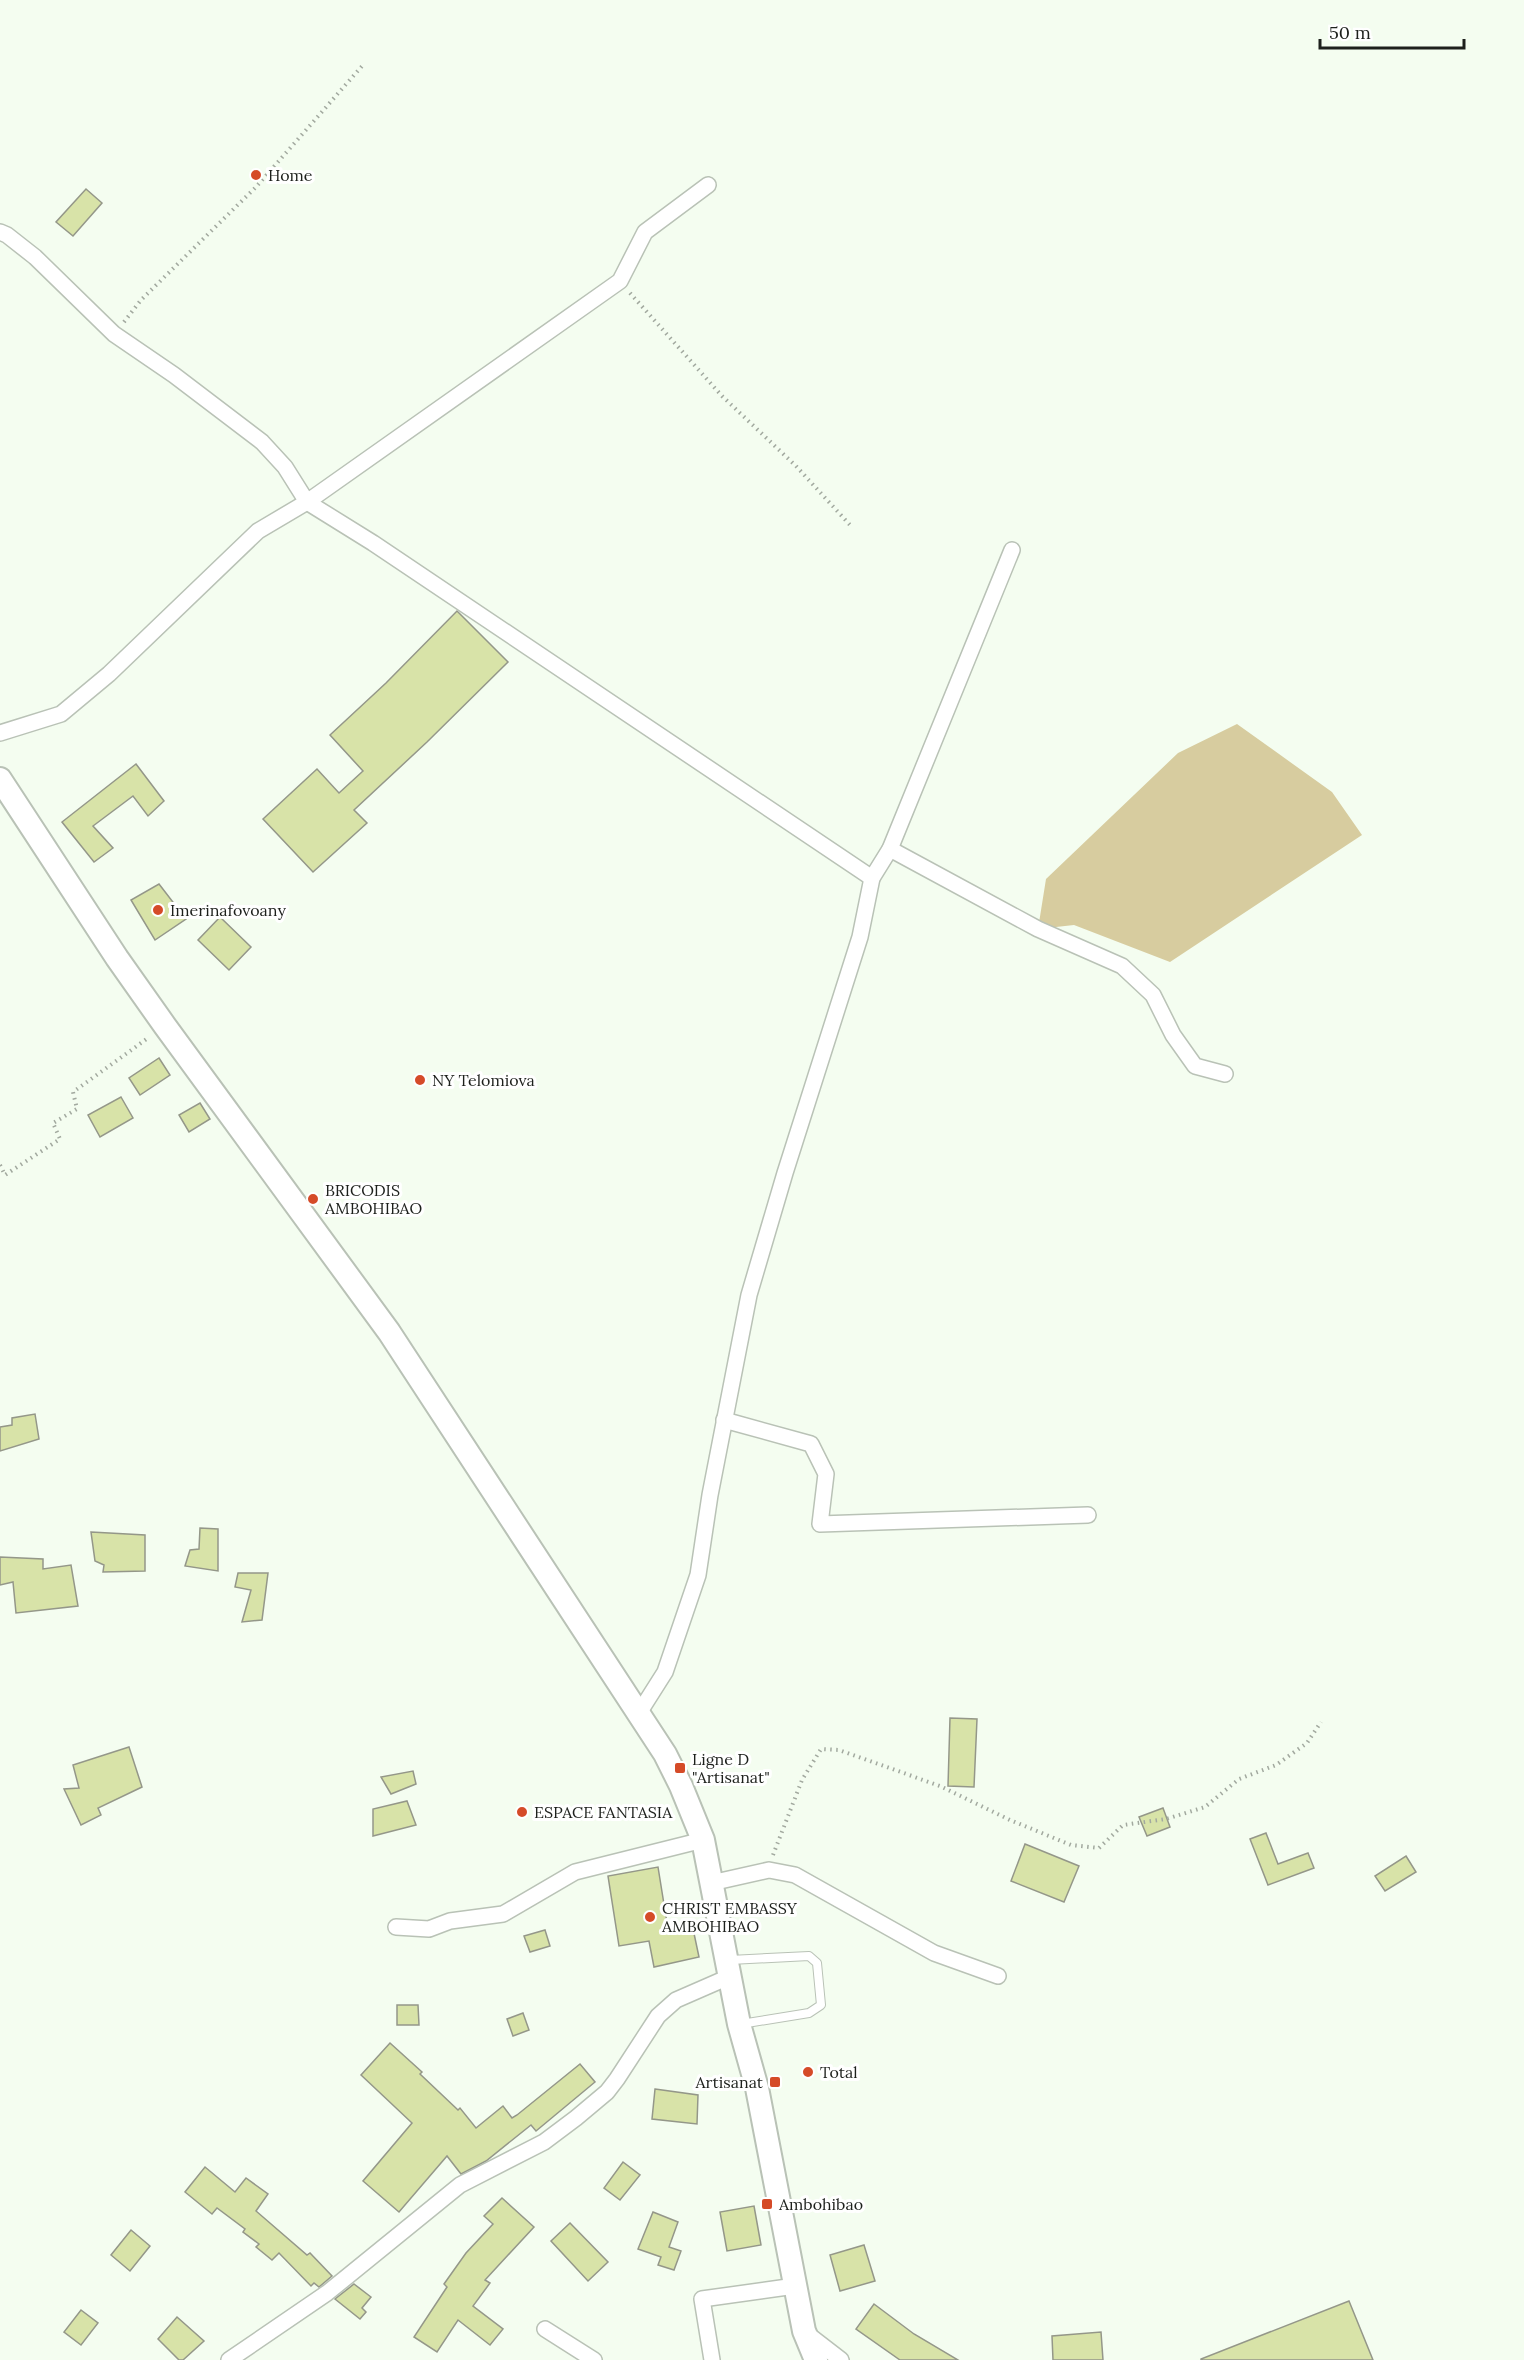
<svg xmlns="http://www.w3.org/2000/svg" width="1524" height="2360" viewBox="0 0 1524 2360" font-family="Lora,serif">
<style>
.green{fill:#d7cc9f}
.building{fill:#d8e3a8;stroke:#949789;stroke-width:1.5}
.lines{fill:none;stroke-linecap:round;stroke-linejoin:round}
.service-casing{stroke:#b9c2b6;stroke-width:10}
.minor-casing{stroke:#b9c2b6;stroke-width:18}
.primary-casing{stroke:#b9c2b6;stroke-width:26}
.path{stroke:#a2a99f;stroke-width:4;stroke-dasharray:1.5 4.5;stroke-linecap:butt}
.service{stroke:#fff;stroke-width:8}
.minor{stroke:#fff;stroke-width:15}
.primary{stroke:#fff;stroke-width:22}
.poi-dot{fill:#d54b28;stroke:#fff;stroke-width:2}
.labels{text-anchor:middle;stroke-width:6;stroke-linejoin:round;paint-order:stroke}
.poi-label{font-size:16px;fill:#1d201c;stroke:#fff;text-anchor:start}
</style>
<rect width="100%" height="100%" fill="#f4fdf0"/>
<polygon class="green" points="1237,724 1332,792 1362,835 1170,962 1074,925 1038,929 1046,879 1178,753"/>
<g class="building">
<polygon points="86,189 102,203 73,236 56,222"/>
<polygon points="457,611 508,662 427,742 354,810 367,823 313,872 263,819 317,769 339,793 363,771 330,735 386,683"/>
<polygon points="136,764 164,801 148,816 133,796 93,826 113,848 94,862 62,822"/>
<polygon points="159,884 186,919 155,940 131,900"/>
<polygon points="220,917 251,947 229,970 198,940"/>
<polygon points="159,1058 170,1075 140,1095 129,1078"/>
<polygon points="121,1097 133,1118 100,1137 88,1115"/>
<polygon points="200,1103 210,1119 189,1132 179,1115"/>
<polygon points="35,1414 39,1439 0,1451 0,1427 12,1425 12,1418"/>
<polygon points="200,1528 218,1529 218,1571 185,1566 190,1550 199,1549"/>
<polygon points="91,1532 145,1535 145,1571 103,1572 104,1565 95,1561"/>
<polygon points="0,1557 43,1559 43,1569 71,1565 78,1606 16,1613 13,1582 0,1585"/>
<polygon points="238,1573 268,1573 262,1620 242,1622 251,1590 235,1587"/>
<polygon points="950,1718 977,1719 974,1787 948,1786"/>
<polygon points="129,1747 142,1787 98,1808 101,1815 81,1825 64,1789 79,1788 73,1765"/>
<polygon points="413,1771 416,1784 391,1794 381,1777"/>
<polygon points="407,1801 416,1825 373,1836 373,1809"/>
<polygon points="1163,1808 1170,1827 1147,1836 1139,1817"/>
<polygon points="1266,1833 1278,1864 1308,1853 1314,1868 1268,1885 1250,1839"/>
<polygon points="1025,1844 1079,1866 1064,1902 1011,1881"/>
<polygon points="1406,1856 1416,1872 1385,1891 1375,1876"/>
<polygon points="658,1867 668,1929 692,1924 699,1957 654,1967 649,1941 619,1946 608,1876"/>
<polygon points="545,1930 550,1946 530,1952 524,1936"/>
<polygon points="397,2005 418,2005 419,2025 397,2025"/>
<polygon points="523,2013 529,2030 513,2036 507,2019"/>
<polygon points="390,2043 422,2072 420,2074 458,2110 460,2108 476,2128 503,2106 512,2118 517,2115 580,2064 595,2082 536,2131 531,2125 486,2161 461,2174 447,2156 399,2212 363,2181 412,2123 361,2075"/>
<polygon points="655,2089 698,2095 697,2124 652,2119"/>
<polygon points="623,2162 640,2175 620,2200 604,2188"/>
<polygon points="205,2167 235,2192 246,2178 268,2194 256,2211 307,2255 310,2253 332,2276 319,2287 314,2283 311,2286 279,2253 272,2260 256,2247 259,2244 243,2232 245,2229 217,2208 212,2214 185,2192"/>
<polygon points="502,2198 534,2227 485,2280 490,2283 473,2306 503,2329 490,2345 458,2320 437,2352 414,2337 447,2287 444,2284 466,2253 493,2224 484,2216"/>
<polygon points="754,2206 761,2245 727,2251 720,2212"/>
<polygon points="653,2212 678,2222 669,2247 681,2251 674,2270 658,2265 661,2257 638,2249"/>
<polygon points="570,2223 608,2262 588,2281 551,2241"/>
<polygon points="131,2230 150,2246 130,2271 111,2255"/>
<polygon points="864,2245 875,2281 840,2291 830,2255"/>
<polygon points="354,2284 371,2297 362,2308 366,2312 360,2319 335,2299"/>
<polygon points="1349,2301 1373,2360 1201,2360 1201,2359"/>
<polygon points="874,2304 914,2334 958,2360 900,2360 856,2329"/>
<polygon points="81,2310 98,2323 81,2345 64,2332"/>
<polygon points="177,2317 204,2341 183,2360 179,2360 158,2339"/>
<polygon points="1101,2332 1103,2360 1053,2360 1052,2336"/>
</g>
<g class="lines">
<defs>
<polyline id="service" points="730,1960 809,1956 817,1963 821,2005 809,2013 741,2024"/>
<g id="minor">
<polyline points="0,232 7,235 35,257 114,334 174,375 262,442 285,467 307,502 373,543 872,878"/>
<polyline points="0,733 61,714 109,674 258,531 307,502 620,281 645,232 708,185"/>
<polyline points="890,849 1038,929 1122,966 1153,995 1173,1035 1195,1066 1225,1074"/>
<polyline points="724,1420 811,1444 826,1474 820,1524 1088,1515"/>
<polyline points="639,1713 665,1672 698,1575 710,1495 749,1295 785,1173 860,937 872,878 890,849 1012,550"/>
<polyline points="711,1883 769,1870 795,1875 934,1953 998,1976"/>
<polyline points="396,1927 429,1929 450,1921 503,1914 575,1872 703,1840"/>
<polyline points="545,2329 594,2360"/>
<polyline points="806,2333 841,2360"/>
<polyline points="229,2360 327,2293 460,2185 544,2142 576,2118 607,2092 617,2079 658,2016 676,2000 731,1976"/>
<polyline points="712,2360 702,2299 795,2286"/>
</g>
<polyline id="primary" points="0,779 117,958 165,1026 389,1332 665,1754 681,1786 703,1840 739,2024 757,2088 804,2331 816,2360"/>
</defs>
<use href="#service" class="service-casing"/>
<use href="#minor" class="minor-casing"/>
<use href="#primary" class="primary-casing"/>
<g class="path">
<polyline points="630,293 722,396 796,466 850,525"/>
<polyline points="124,322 141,300 256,187 363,65"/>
<polyline points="0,1165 5,1175 60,1139 53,1123 77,1109 73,1092 148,1038"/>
<polyline points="773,1855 802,1780 821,1749 839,1750 940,1786 1010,1820 1071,1845 1099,1848 1123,1825 1166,1819 1205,1807 1239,1779 1276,1765 1307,1743 1321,1722"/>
</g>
<use href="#service" class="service"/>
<use href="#minor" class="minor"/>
<use href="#primary" class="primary"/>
</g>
<g class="poi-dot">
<circle cx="256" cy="175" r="6"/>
<circle cx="158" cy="910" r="6"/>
<circle cx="420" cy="1080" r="6"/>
<circle cx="313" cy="1199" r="6"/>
<rect x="674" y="1762" width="12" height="12" rx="3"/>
<circle cx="522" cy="1812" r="6"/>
<circle cx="650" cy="1917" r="6"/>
<circle cx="808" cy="2072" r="6"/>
<rect x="769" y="2076" width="12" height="12" rx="3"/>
<rect x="761" y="2198" width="12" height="12" rx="3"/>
</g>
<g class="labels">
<g class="poi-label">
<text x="268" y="181">Home</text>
<text x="170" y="916">Imerinafovoany</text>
<text x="432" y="1086">NY Telomiova</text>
<text x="325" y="1196">BRICODIS<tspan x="325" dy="18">AMBOHIBAO</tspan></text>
<text x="692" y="1765">Ligne D<tspan x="692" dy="18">"Artisanat"</tspan></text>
<text x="534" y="1818">ESPACE FANTASIA</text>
<text x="662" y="1914">CHRIST EMBASSY<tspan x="662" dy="18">AMBOHIBAO</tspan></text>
<text x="820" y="2078">Total</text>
<text x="763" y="2088" text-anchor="end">Artisanat</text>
<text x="779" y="2210">Ambohibao</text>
</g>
</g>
<path d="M1320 39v9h144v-9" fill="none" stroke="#1d201c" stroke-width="3"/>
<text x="1329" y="39" font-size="18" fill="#1d201c" stroke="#ffffff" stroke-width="4.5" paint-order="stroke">50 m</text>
</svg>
